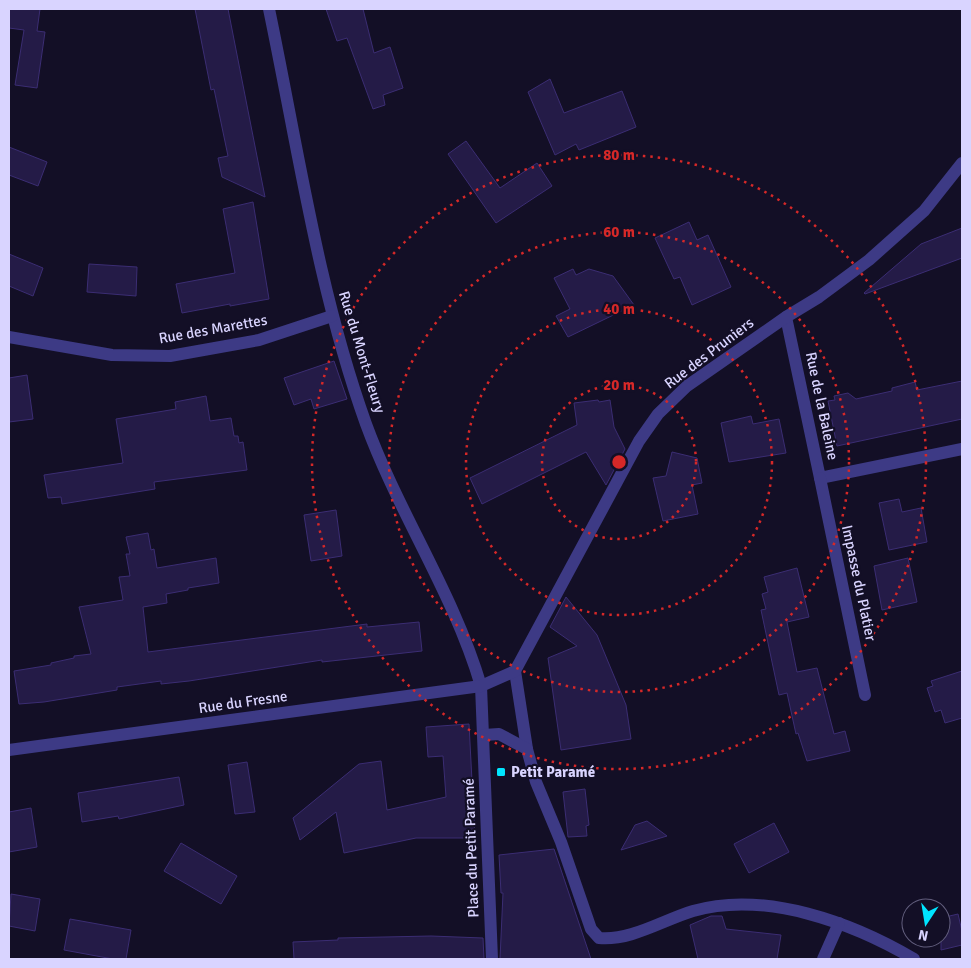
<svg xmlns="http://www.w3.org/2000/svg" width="971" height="968" viewBox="0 0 971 968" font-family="Signika,sans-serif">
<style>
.building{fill:#241b47;stroke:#3b2d73}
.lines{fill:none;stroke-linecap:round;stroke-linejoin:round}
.minor{stroke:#3d3a85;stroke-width:12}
.ring{fill:none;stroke:#d62828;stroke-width:2.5;stroke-dasharray:2.5 5}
.poi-dot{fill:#00e5ff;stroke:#130f26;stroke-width:2}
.labels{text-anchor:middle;stroke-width:4.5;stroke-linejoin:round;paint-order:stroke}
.street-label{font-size:15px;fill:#d9d4ff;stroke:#130f26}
.poi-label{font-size:15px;font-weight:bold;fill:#d9d4ff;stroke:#130f26;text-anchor:start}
.centre{fill:#d62828;stroke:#130f26;stroke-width:2.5}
.ring-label{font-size:15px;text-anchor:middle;font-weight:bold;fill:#d62828;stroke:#130f26;stroke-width:4.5;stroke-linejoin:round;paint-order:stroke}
</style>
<rect width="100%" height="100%" fill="#130f26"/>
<g class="building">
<polygon points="9,9 40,9 37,31 45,32 37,88 15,85 24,30 9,28"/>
<polygon points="195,9 228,9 265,197 222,177 218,158 228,156 214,89 211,90"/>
<polygon points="326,9 363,9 374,53 390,47 403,88 383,95 385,105 373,109 347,38 337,41"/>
<polygon points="550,79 564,113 622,91 636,127 579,150 576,144 555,155 528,92"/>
<polygon points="466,141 500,188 537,163 552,186 496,223 448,154"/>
<polygon points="9,147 47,162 38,186 9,175"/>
<polygon points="253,202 269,299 230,306 230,304 182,313 176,284 235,273 223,209"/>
<polygon points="689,222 697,240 708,235 731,287 692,305 680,277 674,279 655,238"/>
<polygon points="962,228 962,258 865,294 864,293 921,244"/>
<polygon points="9,254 43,268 33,296 9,286"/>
<polygon points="89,264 137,267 136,296 87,292"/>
<polygon points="573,269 576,275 589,269 613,276 634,305 568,337 556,316 570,309 554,278"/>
<polygon points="334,361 347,399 314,409 311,399 294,405 284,378"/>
<polygon points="27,375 33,419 9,422 9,378"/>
<polygon points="962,381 962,419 837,446 828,401 835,400 834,396 848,393 856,399 892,391 892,388 915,382 917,390"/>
<polygon points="206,396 210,421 231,418 234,436 238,436 239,443 243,442 247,470 154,482 155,489 62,504 61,497 48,498 44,475 123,463 116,419 176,409 175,402"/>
<polygon points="598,400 599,402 610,400 614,427 625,449 606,485 586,452 482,504 470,478 577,425 574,403"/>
<polygon points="751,416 753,424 779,419 786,453 729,462 721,423"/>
<polygon points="672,452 697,458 702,483 692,485 698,514 663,521 653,478 666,476"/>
<polygon points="899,499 902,512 921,508 927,542 889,550 879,503"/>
<polygon points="336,510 342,556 311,561 304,515"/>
<polygon points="148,533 151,550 154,549 157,568 216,558 219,583 188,588 188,590 166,594 167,603 143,607 148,652 367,624 367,627 419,622 422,651 322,662 322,660 189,681 161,684 161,681 117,687 117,690 44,702 19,704 14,671 51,665 51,663 74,658 74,656 91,654 79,607 123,600 119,577 130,576 126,554 130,554 126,537"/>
<polygon points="908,558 917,602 882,610 874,566"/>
<polygon points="797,568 809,617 787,622 797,672 817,668 834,734 845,731 850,751 807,761 798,733 796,734 787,693 779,695 761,610 766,609 762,594 768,592 764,577"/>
<polygon points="566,597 597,635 626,705 631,739 561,750 548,658 577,646 550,627"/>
<polygon points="962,671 962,718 945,723 941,710 935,712 927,688 933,686 931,681"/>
<polygon points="469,724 475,838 416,838 344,853 336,812 300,840 293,818 359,764 381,761 387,810 446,797 443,756 428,757 426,727"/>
<polygon points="247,762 255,812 235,814 228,765"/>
<polygon points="179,777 184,805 119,819 118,816 82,822 78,793"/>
<polygon points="585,789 589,825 586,826 587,836 568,837 563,792"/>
<polygon points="31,808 37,847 9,852 9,812"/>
<polygon points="647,821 667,836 621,850 635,825"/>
<polygon points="774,823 789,852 749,873 734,844"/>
<polygon points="181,843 237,876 221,904 164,871"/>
<polygon points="554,849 591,959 500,959 503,893 501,893 499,855"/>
<polygon points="11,894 40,899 35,931 9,926"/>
<polygon points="958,914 962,931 962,945 941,950 941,918"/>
<polygon points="711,916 722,916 726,929 781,935 777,959 698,959 690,925"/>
<polygon points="70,919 131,930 126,959 113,959 64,950"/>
<polygon points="431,936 483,938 484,959 294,959 293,942 338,940 338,938"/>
</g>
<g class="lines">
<g class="minor">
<path d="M269,9C298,148 318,290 366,424C399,514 454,594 481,686L492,959"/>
<polyline points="786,317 820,478 962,449"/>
<polyline points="9,337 112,355 170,356 259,340 332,316"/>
<polyline points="820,478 865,695"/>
<polyline points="515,671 527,749"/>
<path d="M484,735L499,734L527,749L536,782L561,842L591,929L599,938C631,941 663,920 693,911C765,890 853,923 914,959"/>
<polyline points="9,750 481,686 515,671 639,441 658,414 687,386 786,317 819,297 869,260 924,211 962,163"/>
<polyline points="823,959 839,923"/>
</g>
</g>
<g class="ring">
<circle cx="619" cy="462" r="77"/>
<circle cx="619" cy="462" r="153"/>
<circle cx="619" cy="462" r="230"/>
<circle cx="619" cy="462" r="307"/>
</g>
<rect class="poi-dot" x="496" y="767" width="10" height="10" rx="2.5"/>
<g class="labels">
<g class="street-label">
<text transform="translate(213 329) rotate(-10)" y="5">Rue des Marettes</text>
<text transform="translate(362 352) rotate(73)" y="5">Rue du Mont-Fleury</text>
<text transform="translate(709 353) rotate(-37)" y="5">Rue des Pruniers</text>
<text transform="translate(822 406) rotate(78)" y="5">Rue de la Baleine</text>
<text transform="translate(859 583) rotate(78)" y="5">Impasse du Platier</text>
<text transform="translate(243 702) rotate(-8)" y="5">Rue du Fresne</text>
<text transform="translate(471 848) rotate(-92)" y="5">Place du Petit Paramé</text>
</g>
<g class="poi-label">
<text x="511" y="777">Petit Paramé</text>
</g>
</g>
<circle cx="619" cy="462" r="8" class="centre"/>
<g class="ring-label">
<text x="619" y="160">80 m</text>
<text x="619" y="237">60 m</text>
<text x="619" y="314">40 m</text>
<text x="619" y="390">20 m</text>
</g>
<rect width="971" height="968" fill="none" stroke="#d9d4ff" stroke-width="20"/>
<g transform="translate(926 923) rotate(192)"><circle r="24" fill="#130f26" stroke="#625e7d"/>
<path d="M0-4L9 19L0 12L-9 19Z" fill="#00e5ff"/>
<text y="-8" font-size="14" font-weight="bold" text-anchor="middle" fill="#d9d4ff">N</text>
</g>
</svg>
